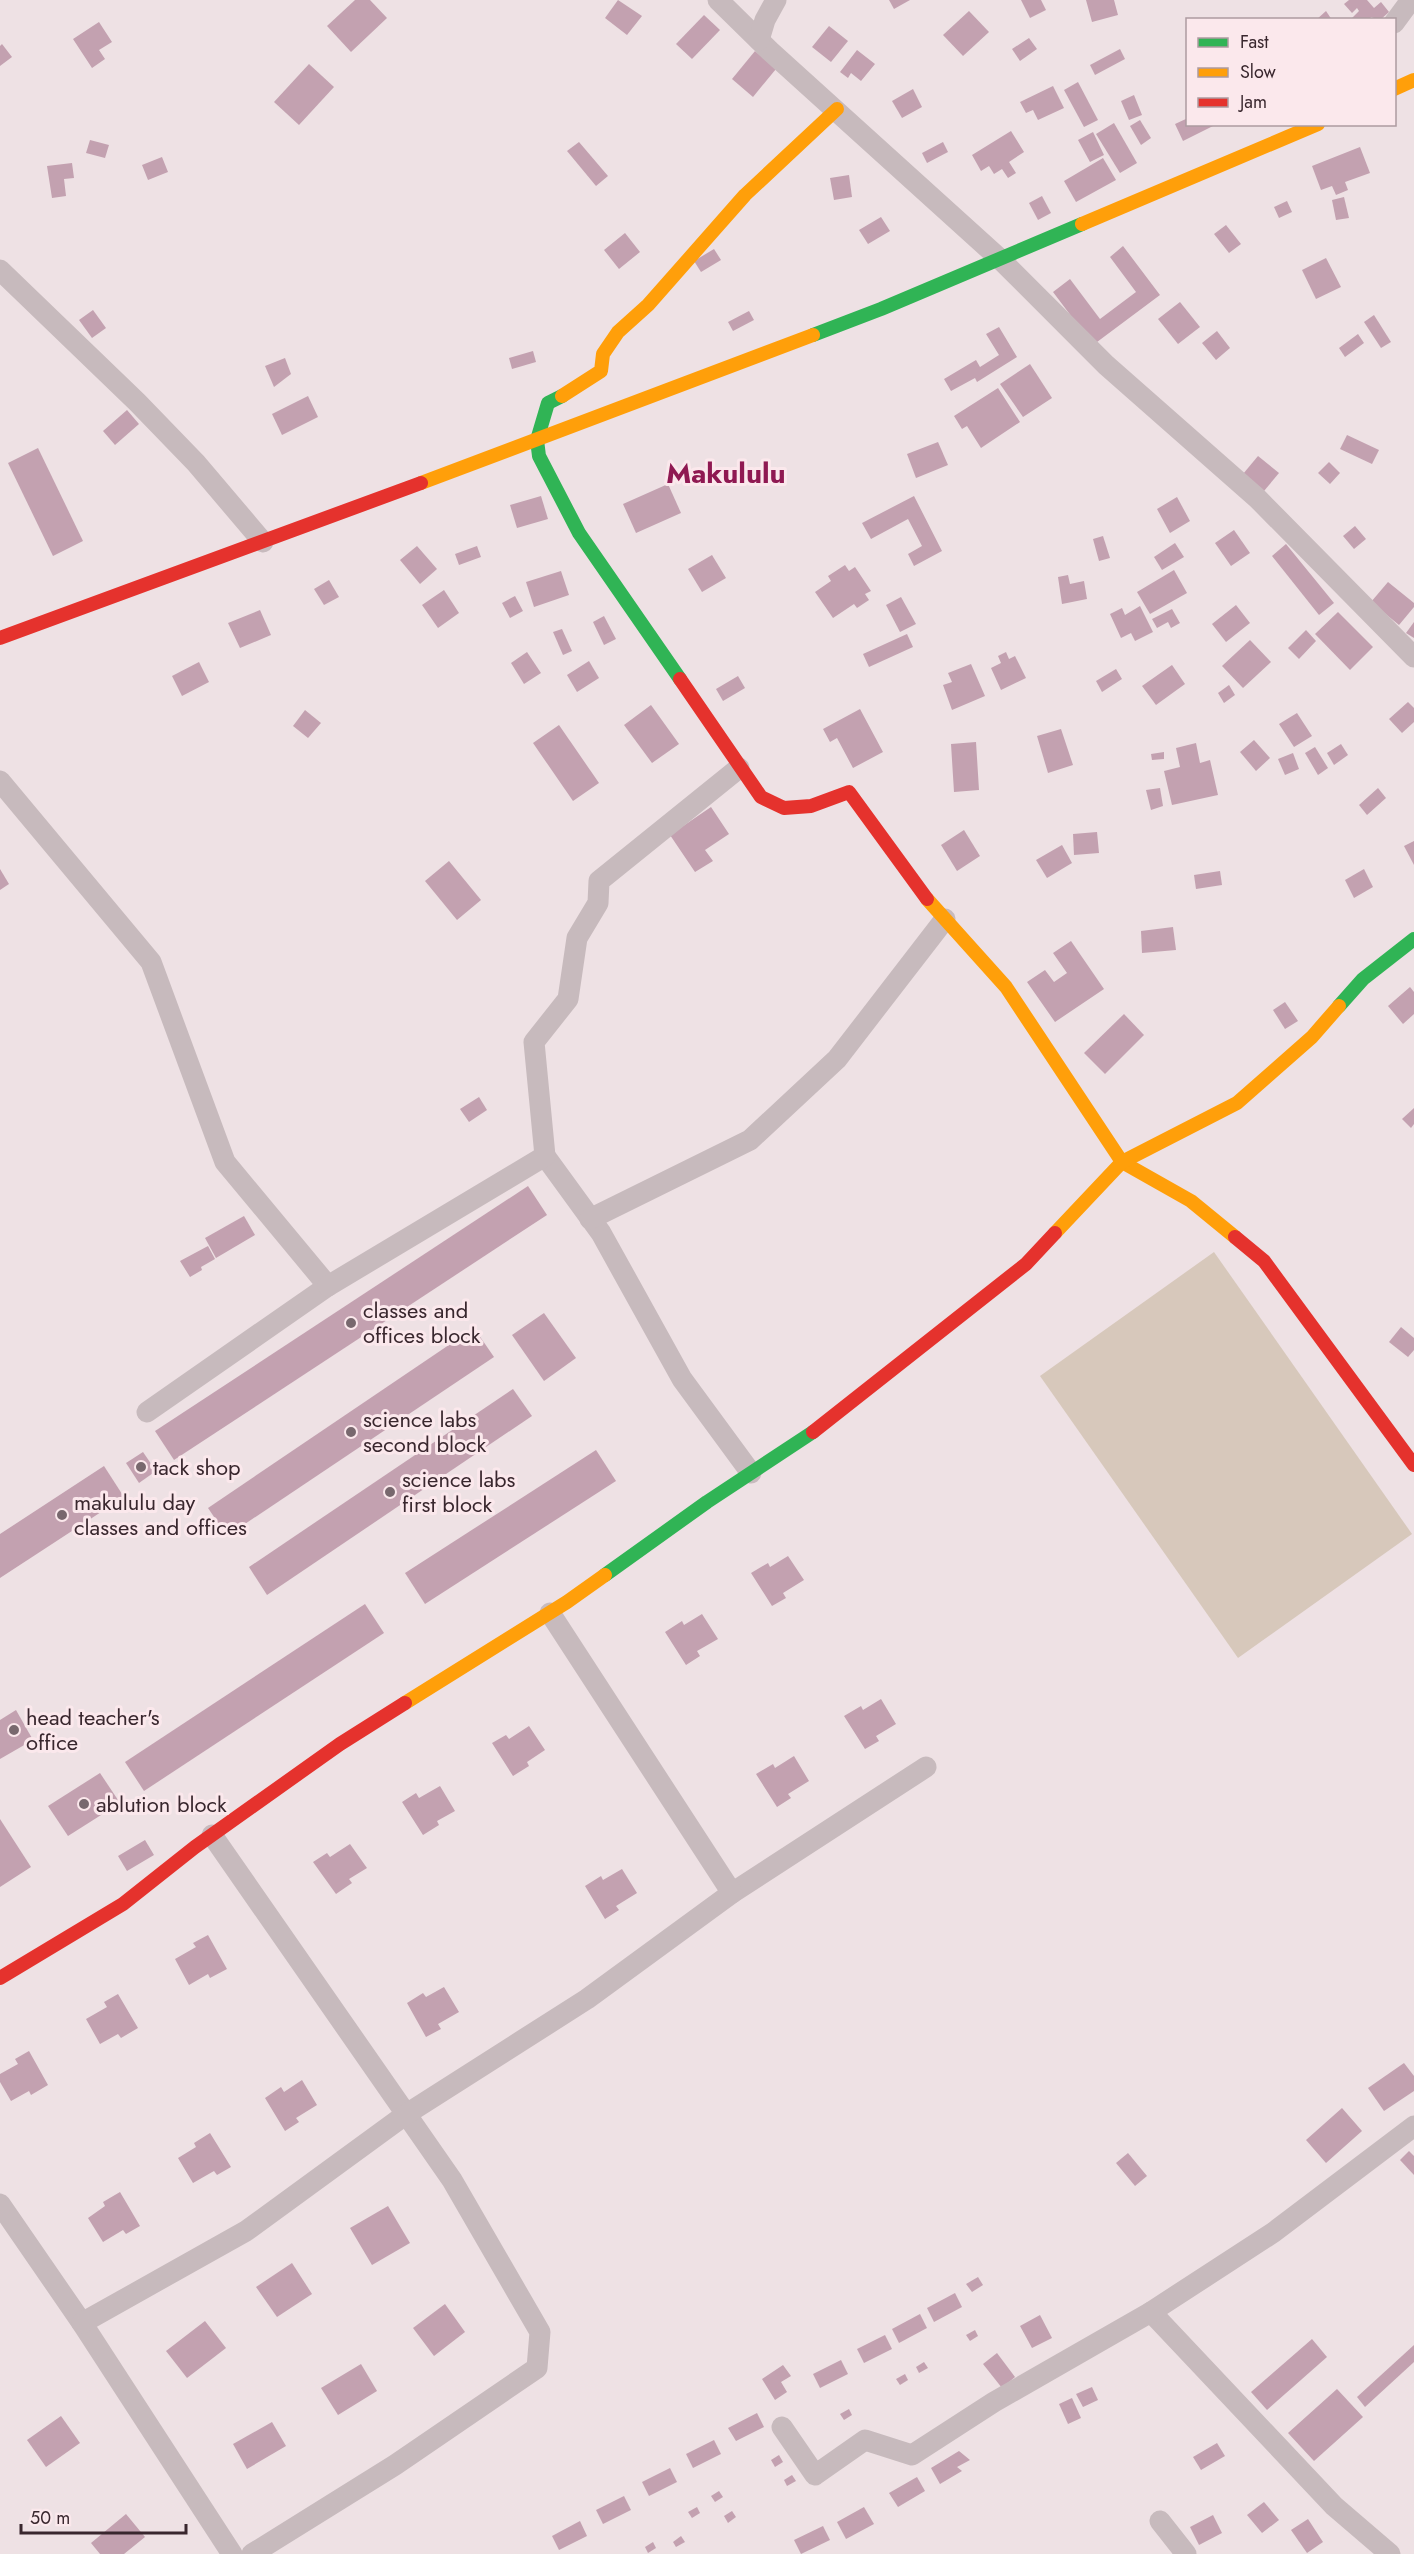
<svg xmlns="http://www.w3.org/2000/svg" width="1414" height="2554" viewBox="0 0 1414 2554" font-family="Jost,sans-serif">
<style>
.garden{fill:#d7c8bb}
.building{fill:#c3a1b0}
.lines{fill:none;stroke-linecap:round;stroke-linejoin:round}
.street{stroke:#c7babd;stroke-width:21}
.fast{stroke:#30b455;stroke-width:14}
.slow{stroke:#ff9f0a;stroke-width:14}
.jam{stroke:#e5322d;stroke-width:14}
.poi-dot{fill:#78686e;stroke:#fbe8ec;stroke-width:2}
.labels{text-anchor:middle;stroke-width:6;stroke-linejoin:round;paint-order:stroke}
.poi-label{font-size:22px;fill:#39272e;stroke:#fbe8ec;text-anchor:start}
.district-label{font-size:28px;font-weight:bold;fill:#8f1952;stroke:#fbe8ec}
</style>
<rect width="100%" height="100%" fill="#eee1e4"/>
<polygon class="garden" points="1214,1252 1412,1534 1238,1658 1040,1376"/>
<g class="building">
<polygon points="355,0 370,0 387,18 351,52 327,26"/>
<polygon points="618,0 642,16 627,35 605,18"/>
<polygon points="889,0 910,0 894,9"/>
<polygon points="1021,0 1041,0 1046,10 1030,18"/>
<polygon points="1086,0 1114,0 1118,15 1092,22"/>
<polygon points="1349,0 1367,0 1374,8 1381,2 1389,12 1380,20 1371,17 1369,20 1354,20 1352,18 1359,11 1357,8 1352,13 1344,4"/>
<polygon points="969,11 989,32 963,56 943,35"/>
<polygon points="1326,11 1332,20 1316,20"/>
<polygon points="704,15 720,30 692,59 676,44"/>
<polygon points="99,22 112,42 99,50 105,59 92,68 73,39"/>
<polygon points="829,26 848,41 831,62 812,47"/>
<polygon points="1029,38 1037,49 1020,61 1012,49"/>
<polygon points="2,44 12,57 0,66 0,46"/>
<polygon points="1120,49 1125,59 1095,75 1090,65"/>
<polygon points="857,50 875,64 861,81 851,73 848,78 840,72"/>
<polygon points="755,51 776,69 753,97 732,79"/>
<polygon points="309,64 334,87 299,125 274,102"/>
<polygon points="1078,82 1098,120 1084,127 1064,90"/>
<polygon points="1053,86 1064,108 1038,120 1033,110 1026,113 1020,102"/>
<polygon points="913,89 922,107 902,118 892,101"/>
<polygon points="1134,95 1142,115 1129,120 1121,101"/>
<polygon points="1188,118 1188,124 1217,124 1183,141 1175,124"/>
<polygon points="1140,120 1151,138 1141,145 1130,126"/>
<polygon points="1114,123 1137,163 1120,173 1096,134"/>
<polygon points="1011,131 1024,152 1009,162 1016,173 1008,178 1002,169 994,174 989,166 981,171 972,155"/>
<polygon points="1093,132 1104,155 1090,162 1078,140"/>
<polygon points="90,140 109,145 105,158 86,153"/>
<polygon points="579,142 608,176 596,186 567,151"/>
<polygon points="943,142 948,152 927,163 922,153"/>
<polygon points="1360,147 1370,173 1345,182 1348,190 1336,195 1332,186 1321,190 1312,166"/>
<polygon points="162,157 168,172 148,180 142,165"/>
<polygon points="1103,158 1116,180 1076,202 1064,181"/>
<polygon points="72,163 74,178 64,179 66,196 52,198 47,166"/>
<polygon points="849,175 852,197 834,200 830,178"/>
<polygon points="1042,196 1051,213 1038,220 1029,203"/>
<polygon points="1344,197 1349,218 1336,220 1332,200"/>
<polygon points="1287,201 1292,212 1279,218 1274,207"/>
<polygon points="881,217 890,231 868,244 859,230"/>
<polygon points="1226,225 1241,244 1229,253 1214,234"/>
<polygon points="625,233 640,252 619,269 604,250"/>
<polygon points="1123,246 1160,295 1093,345 1053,292 1070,279 1100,319 1136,292 1110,257"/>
<polygon points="714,249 721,260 701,272 694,261"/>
<polygon points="1326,258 1341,287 1316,299 1302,270"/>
<polygon points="1180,302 1200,327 1178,344 1158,319"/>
<polygon points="93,310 106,328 92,338 79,320"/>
<polygon points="749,311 754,320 733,331 728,322"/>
<polygon points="1374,315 1391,342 1381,348 1364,322"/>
<polygon points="999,327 1017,357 977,382 975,378 951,391 944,379 976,360 980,367 999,355 986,334"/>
<polygon points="1217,331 1230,348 1216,360 1202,343"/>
<polygon points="1358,334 1364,343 1345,357 1339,348"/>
<polygon points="533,351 536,362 512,369 509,358"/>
<polygon points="285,358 291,374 274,387 265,366"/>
<polygon points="1030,364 1052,398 1023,417 1000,384"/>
<polygon points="998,388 1020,422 981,448 967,426 962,429 954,416"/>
<polygon points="308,396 318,417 282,435 272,414"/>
<polygon points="127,410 139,424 115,445 103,431"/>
<polygon points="1347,435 1379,450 1372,464 1340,449"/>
<polygon points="938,442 948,465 916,478 907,454"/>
<polygon points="38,448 83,541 53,556 8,463"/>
<polygon points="1258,456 1279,473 1264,491 1243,474"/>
<polygon points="1329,462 1340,473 1330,484 1318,473"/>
<polygon points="668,484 681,513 636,533 623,504"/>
<polygon points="541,496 548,519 517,528 510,505"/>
<polygon points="914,496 942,551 914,566 908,554 922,546 908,519 871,539 862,523"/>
<polygon points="1177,497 1190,521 1170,533 1157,509"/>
<polygon points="1355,526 1366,539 1354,549 1343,536"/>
<polygon points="1234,530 1250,553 1231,566 1215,543"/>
<polygon points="1103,536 1110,558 1099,561 1093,539"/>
<polygon points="1175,543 1184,557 1162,570 1154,557"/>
<polygon points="1286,544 1334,603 1319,615 1272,556"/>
<polygon points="417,546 437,569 420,584 400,560"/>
<polygon points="477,546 481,557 459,565 455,554"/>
<polygon points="712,555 726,578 702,592 688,569"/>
<polygon points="845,565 849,571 855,567 871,591 865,594 869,600 857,608 854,604 833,618 815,592 831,581 828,576"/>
<polygon points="1174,570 1187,593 1150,614 1137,592"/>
<polygon points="561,571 569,595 534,607 526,582"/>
<polygon points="1068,575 1070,584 1084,581 1087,599 1062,604 1058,577"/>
<polygon points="329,580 339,597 324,605 314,589"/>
<polygon points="1388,582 1414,603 1414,607 1399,625 1371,602"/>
<polygon points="444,590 459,613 438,628 422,605"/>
<polygon points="515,596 523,611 510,618 502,603"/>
<polygon points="901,597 916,624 900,632 886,605"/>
<polygon points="1236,605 1250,623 1226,642 1212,624"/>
<polygon points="1140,606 1153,632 1135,641 1131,633 1121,638 1110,614 1122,608 1125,615"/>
<polygon points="1172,609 1180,623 1171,628 1168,622 1157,628 1152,619"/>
<polygon points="260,610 271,635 240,648 228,623"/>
<polygon points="1338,612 1373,647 1350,670 1315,634"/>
<polygon points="604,616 616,639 604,645 593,622"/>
<polygon points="1414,622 1414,638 1406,633"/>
<polygon points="562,629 572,651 563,655 553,632"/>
<polygon points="1306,630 1316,641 1299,659 1288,648"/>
<polygon points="907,634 913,647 869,667 863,654"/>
<polygon points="1250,640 1271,662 1243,688 1222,666"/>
<polygon points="527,652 541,673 524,684 511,663"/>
<polygon points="1006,652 1009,659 1015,656 1026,678 1001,690 991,668 1001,663 998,656"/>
<polygon points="589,661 599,678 577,692 567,675"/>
<polygon points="199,662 209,682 182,696 172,676"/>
<polygon points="971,664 985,696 952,710 943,685 952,682 948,673"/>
<polygon points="1172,665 1185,684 1156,705 1142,686"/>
<polygon points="1116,669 1122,679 1102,692 1096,681"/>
<polygon points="738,676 745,688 723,701 716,689"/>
<polygon points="1229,685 1235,695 1224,703 1218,693"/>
<polygon points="1408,702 1414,708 1414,722 1402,733 1389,719"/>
<polygon points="651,705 679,744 652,763 624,725"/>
<polygon points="860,709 883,752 853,768 837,738 830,742 823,729"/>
<polygon points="305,710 321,723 308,738 293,726"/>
<polygon points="1297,713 1312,736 1294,747 1279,724"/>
<polygon points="559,725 599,783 573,801 533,743"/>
<polygon points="1061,729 1073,765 1048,773 1037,736"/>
<polygon points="1254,740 1270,758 1256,771 1240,752"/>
<polygon points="976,742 979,790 954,792 951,744"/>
<polygon points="1196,743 1200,763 1210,760 1218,795 1172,805 1164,771 1180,767 1176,748"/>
<polygon points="1341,744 1348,755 1334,765 1327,753"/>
<polygon points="1315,747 1328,768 1318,775 1305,753"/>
<polygon points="1164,752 1164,759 1152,760 1151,754"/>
<polygon points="1293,753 1299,769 1285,775 1278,759"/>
<polygon points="1160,788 1163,806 1151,810 1146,790"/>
<polygon points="1378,788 1386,798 1367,815 1359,805"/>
<polygon points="711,807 729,834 705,850 713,861 695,872 670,835"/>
<polygon points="964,830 980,856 957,871 941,845"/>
<polygon points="1097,832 1099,853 1074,855 1073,834"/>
<polygon points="1414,841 1414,865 1404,846"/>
<polygon points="1062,845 1072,863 1047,878 1036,860"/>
<polygon points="449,861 481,900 457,920 425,881"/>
<polygon points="0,869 9,884 0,890"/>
<polygon points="1364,869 1373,887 1354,898 1345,880"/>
<polygon points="1220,871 1222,885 1196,889 1194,875"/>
<polygon points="1173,927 1176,950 1142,953 1141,931"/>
<polygon points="1071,941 1104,989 1055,1022 1027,982 1045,970 1054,982 1067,973 1053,953"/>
<polygon points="1410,987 1414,992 1414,1014 1403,1024 1388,1006"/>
<polygon points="1285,1002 1298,1021 1285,1029 1273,1010"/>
<polygon points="1124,1014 1144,1035 1105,1074 1084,1053"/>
<polygon points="479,1097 487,1110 469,1122 460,1109"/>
<polygon points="1414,1108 1414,1124 1411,1128 1402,1119"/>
<polygon points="528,1186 547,1215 174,1460 155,1431"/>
<polygon points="244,1216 255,1235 216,1258 205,1238"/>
<polygon points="208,1246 215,1259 201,1267 202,1270 190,1277 180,1261"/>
<polygon points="544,1313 576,1358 544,1381 512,1335"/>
<polygon points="1401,1327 1414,1338 1414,1350 1408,1357 1389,1342"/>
<polygon points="474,1328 494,1357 227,1536 208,1508"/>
<polygon points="513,1389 532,1416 267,1595 249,1567"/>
<polygon points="596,1450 616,1481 425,1604 405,1573"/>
<polygon points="143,1452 156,1471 139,1483 126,1463"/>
<polygon points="104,1466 124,1497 0,1578 0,1534"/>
<polygon points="788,1556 804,1580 783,1593 786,1598 772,1606 751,1573 768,1563 770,1567"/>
<polygon points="365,1604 384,1633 144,1791 125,1762"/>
<polygon points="702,1614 718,1639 697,1651 700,1656 686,1665 665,1632 682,1621 684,1625"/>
<polygon points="881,1699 896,1724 876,1736 879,1741 865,1749 844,1716 861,1706 863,1710"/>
<polygon points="16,1710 33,1740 0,1759 0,1720"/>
<polygon points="529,1726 545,1750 527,1762 529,1766 513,1776 492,1743 506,1735 509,1739"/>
<polygon points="794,1756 809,1781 788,1794 791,1798 777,1807 756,1774 773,1764 775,1768"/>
<polygon points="100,1773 120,1803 68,1836 48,1806"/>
<polygon points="440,1786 455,1811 437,1821 439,1825 423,1835 402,1802 416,1793 419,1798"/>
<polygon points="0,1819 31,1867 0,1887"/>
<polygon points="145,1840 154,1855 127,1871 118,1856"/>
<polygon points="350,1844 367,1868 349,1879 352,1883 336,1894 313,1862 327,1853 330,1857"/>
<polygon points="622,1869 637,1893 616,1906 619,1910 605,1919 585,1886 601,1876 603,1880"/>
<polygon points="208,1935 227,1969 210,1978 208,1974 189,1985 175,1959 196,1947 193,1943"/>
<polygon points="444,1987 459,2012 438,2024 441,2029 426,2037 407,2003 423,1993 426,1997"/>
<polygon points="118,1994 138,2028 121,2038 118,2034 100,2044 86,2019 107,2007 104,2002"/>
<polygon points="29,2051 48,2085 31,2095 29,2091 11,2101 0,2082 0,2074 18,2064 15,2059"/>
<polygon points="1404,2063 1414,2076 1414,2091 1384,2111 1368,2088"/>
<polygon points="302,2080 317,2105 296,2118 299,2122 285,2131 265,2098 281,2087 284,2092"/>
<polygon points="1342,2108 1362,2131 1326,2163 1306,2140"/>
<polygon points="210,2133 231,2167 217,2175 214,2171 193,2183 178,2158 196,2147 194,2143"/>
<polygon points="1409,2151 1414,2156 1414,2175 1400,2160"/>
<polygon points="1128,2153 1147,2176 1135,2186 1116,2163"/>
<polygon points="120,2192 140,2226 126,2234 123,2230 103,2242 88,2218 105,2206 103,2202"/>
<polygon points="388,2206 410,2243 372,2265 350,2228"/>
<polygon points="292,2263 312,2294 277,2317 256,2287"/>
<polygon points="978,2277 983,2285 972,2292 966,2284"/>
<polygon points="955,2293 962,2307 934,2322 927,2308"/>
<polygon points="445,2304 465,2332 434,2356 413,2328"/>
<polygon points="920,2314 927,2328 899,2343 892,2329"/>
<polygon points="1040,2315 1052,2338 1032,2348 1020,2326"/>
<polygon points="205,2321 226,2348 187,2378 166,2351"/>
<polygon points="975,2330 978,2336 970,2341 966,2335"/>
<polygon points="885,2335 892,2349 864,2363 857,2349"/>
<polygon points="1312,2339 1327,2357 1267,2410 1251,2392"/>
<polygon points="1414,2345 1414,2362 1365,2407 1357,2397"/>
<polygon points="997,2353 1015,2377 1002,2388 983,2364"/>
<polygon points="841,2360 848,2374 820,2388 813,2374"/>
<polygon points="924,2362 928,2368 919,2373 916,2367"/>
<polygon points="361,2364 377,2391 338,2415 321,2388"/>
<polygon points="783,2365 791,2376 781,2382 787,2392 775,2400 762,2379"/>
<polygon points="905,2374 908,2380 900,2385 896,2379"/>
<polygon points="1092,2387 1098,2400 1083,2407 1076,2394"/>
<polygon points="1337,2389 1363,2417 1314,2461 1288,2433"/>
<polygon points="1072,2398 1081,2418 1068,2424 1059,2404"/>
<polygon points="849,2409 852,2415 844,2420 840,2414"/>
<polygon points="757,2413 764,2427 736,2441 728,2428"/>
<polygon points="61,2416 80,2443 46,2467 27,2440"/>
<polygon points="272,2422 286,2446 247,2469 233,2444"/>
<polygon points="714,2440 721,2454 693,2468 686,2454"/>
<polygon points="1217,2443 1225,2456 1201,2470 1193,2457"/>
<polygon points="959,2451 970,2460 957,2467 962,2471 940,2484 931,2468"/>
<polygon points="779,2455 783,2462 775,2467 771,2460"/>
<polygon points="670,2468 677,2482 649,2496 642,2482"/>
<polygon points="792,2475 796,2481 787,2486 784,2480"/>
<polygon points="917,2477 925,2491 898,2507 889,2493"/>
<polygon points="719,2491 723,2497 715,2502 711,2496"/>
<polygon points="624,2496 631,2510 603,2524 596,2510"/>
<polygon points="1264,2502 1279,2520 1262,2533 1247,2515"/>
<polygon points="697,2507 700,2513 692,2518 688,2512"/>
<polygon points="864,2507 874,2524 846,2539 837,2522"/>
<polygon points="732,2511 736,2517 728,2523 724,2516"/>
<polygon points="126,2514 145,2537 124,2554 100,2554 91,2543"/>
<polygon points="1213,2515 1222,2533 1199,2545 1190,2527"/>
<polygon points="1308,2519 1323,2542 1307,2553 1291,2530"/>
<polygon points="580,2521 587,2536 559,2550 552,2536"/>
<polygon points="823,2526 830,2540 801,2554 794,2540"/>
<polygon points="681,2536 685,2542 676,2547 673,2542"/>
<polygon points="653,2542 656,2548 648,2553 645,2547"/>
</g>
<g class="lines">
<g class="street">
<polyline points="718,0 770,51 1000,259 1106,365 1257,498 1414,657"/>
<polyline points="1394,23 1411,0"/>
<polyline points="759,40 765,20 776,0"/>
<polyline points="0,270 137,402 196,463 263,542"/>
<polyline points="0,781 151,962 225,1162 328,1286 147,1412"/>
<polyline points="545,1156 601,1233 682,1379 751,1473"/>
<polyline points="590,1219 750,1140 837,1059 945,919"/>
<polyline points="328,1286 545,1156 534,1042 568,999 577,938 598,903 599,881 739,768"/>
<polyline points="212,1835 452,2180 540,2332 537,2368 395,2465 252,2554"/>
<polyline points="732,1893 926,1767"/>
<polyline points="0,2204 82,2323 232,2554"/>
<polyline points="1151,2312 1334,2506 1390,2554"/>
<polyline points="82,2323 246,2231 405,2115 587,1999 732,1893 550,1613"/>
<polyline points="782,2427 815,2475 865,2440 912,2455 994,2402 1151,2312 1274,2232 1414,2126"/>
<polyline points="1160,2521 1186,2554"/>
</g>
<g class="fast">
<polyline points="813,335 881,309 1082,224"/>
<polyline points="562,396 548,403 537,440 539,456 579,533 680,679"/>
<polyline points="1339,1006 1363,979 1414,939"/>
<polyline points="605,1575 707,1502 813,1432"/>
</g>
<g class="slow">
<polyline points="1394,89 1414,80"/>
<polyline points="1082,224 1318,124"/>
<polyline points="562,396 601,371 603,354 618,332 648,305 745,195 837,109"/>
<polyline points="421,483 813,335"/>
<polyline points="927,899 1006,987 1122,1162 1191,1201 1235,1237"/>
<polyline points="1055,1233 1122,1162 1237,1103 1312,1037 1339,1006"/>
<polyline points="405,1703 567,1602 605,1575"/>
</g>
<g class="jam">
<polyline points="0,638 421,483"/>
<polyline points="680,679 761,797 784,808 811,806 849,792 927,899"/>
<polyline points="1235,1237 1264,1261 1414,1465"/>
<polyline points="813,1432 1026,1264 1055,1233"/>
<polyline points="0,1978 123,1904 195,1847 340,1744 405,1703"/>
</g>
</g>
<g class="poi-dot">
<circle cx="351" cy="1323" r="6"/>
<circle cx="351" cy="1432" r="6"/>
<circle cx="141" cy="1467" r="6"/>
<circle cx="390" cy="1492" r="6"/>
<circle cx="62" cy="1515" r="6"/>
<circle cx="14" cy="1730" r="6"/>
<circle cx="84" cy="1804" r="6"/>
</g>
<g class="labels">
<g class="poi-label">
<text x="363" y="1318">classes and<tspan x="363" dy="25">offices block</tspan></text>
<text x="363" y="1427">science labs<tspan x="363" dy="25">second block</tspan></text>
<text x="153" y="1475">tack shop</text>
<text x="402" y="1487">science labs<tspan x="402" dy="25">first block</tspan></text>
<text x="74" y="1510">makululu day<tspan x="74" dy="25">classes and offices</tspan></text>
<text x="26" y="1725">head teacher's<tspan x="26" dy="25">office</tspan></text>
<text x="96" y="1812">ablution block</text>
</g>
<g class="district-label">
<text x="726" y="483">Makululu</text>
</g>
</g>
<rect x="1186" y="18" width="210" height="108" fill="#fbe8ec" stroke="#ad9ba0" stroke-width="1.5"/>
<rect x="1198" y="38" width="30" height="9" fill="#30b455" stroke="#ad9ba0" stroke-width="1.5"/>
<text x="1240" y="48" font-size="18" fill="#39272e">Fast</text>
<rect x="1198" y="68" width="30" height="9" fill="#ff9f0a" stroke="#ad9ba0" stroke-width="1.5"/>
<text x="1240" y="78" font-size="18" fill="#39272e">Slow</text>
<rect x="1198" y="98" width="30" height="9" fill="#e5322d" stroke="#ad9ba0" stroke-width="1.5"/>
<text x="1240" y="108" font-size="18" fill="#39272e">Jam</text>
<path d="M21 2524v9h165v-9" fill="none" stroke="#39272e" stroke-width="3"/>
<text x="30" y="2524" font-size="18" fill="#39272e" stroke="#fbe8ec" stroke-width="4.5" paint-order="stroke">50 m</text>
</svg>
